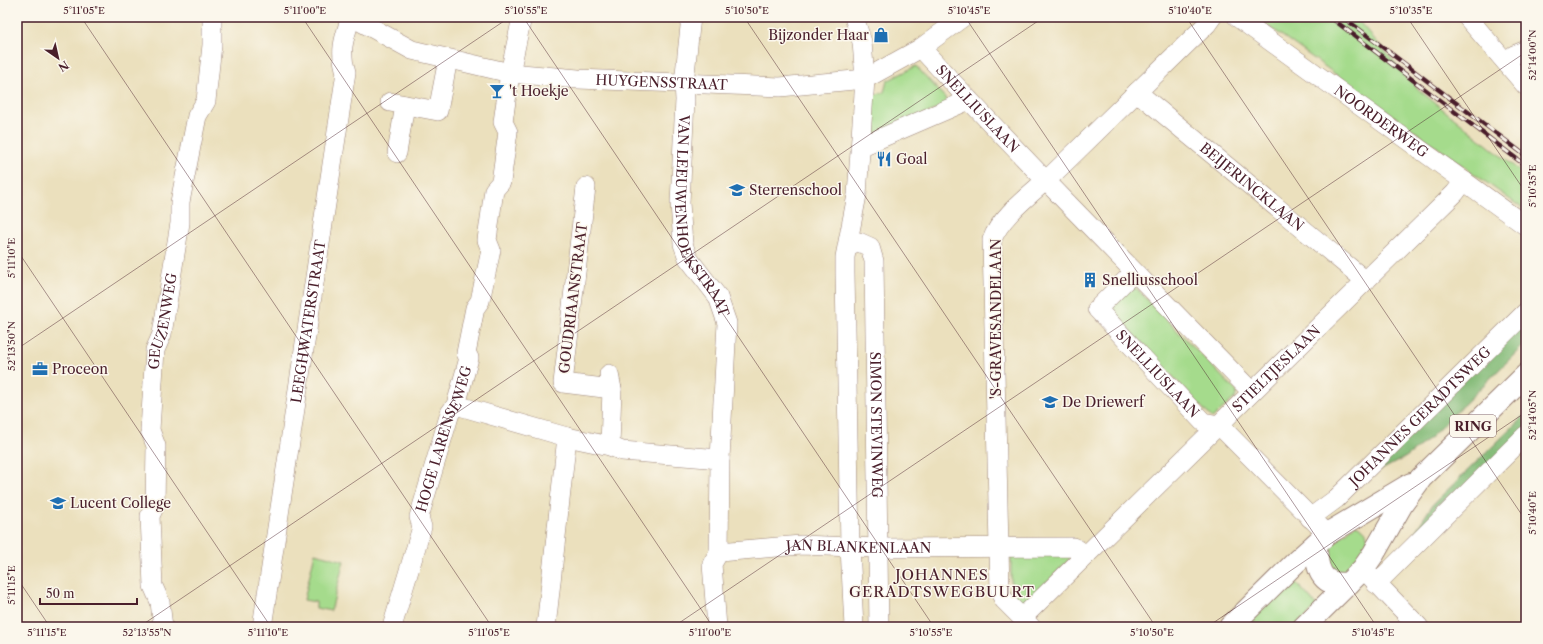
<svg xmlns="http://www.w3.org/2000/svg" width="1543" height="644" viewBox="0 0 1543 644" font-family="'Libre Caslon Text',serif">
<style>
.green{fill:#a5db8c;stroke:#787d5c}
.forest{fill:#84bb78;stroke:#676d52}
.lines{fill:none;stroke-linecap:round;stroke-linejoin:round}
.minor-casing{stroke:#9a8074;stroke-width:20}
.major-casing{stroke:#9a8074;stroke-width:24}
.minor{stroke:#fff;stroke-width:19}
.major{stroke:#fff;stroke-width:22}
.rail-casing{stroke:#4a1f2b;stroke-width:4.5}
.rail{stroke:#fbf7ec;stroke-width:3;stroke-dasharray:9;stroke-linecap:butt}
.ticks{fill:none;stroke:#4a1f2b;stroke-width:1;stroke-opacity:0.45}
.labels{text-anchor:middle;stroke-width:3;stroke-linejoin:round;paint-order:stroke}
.shield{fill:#fbf7ec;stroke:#7f6065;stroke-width:1}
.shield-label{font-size:13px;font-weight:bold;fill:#4a1f2b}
.poi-label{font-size:14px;fill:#4a1f2b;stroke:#fbf7ec;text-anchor:start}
.street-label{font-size:14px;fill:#4a1f2b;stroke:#fbf7ec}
.neighbourhood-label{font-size:15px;letter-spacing:1px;fill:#4a1f2b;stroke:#fbf7ec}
.neatline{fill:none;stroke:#4a1f2b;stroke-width:1.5}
.ticks-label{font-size:10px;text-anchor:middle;fill:#4a1f2b}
</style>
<rect width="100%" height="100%" fill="#fbf7ec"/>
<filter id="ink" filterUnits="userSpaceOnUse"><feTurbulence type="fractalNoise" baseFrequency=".025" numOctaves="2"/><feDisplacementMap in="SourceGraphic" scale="8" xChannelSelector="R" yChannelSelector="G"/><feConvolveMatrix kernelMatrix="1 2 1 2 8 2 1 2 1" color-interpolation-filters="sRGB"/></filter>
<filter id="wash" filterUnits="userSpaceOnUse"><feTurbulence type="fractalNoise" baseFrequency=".012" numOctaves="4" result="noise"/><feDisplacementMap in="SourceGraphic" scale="16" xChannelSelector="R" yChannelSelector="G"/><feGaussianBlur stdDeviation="0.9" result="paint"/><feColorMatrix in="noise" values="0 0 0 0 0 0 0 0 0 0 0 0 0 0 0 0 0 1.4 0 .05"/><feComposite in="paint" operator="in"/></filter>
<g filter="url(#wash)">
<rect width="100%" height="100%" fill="#ebe0bd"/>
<g class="green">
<polygon points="1256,17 1355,17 1419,90 1526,176 1526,211"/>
<polygon points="916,66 950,103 869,139 871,96 884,92 887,81"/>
<polygon points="1136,288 1237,392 1235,398 1212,418 1110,310 1129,290"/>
<path d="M1355,525C1364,528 1369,533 1367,543L1351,574L1332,577L1323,552Z"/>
<polygon points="1011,551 1073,555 1025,606 1011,593"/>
<polygon points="315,553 344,561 331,611 316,608 316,602 304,600"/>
<polygon points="1291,577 1317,606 1296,627 1239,627"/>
</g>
<g class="forest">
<polygon points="1526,317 1526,343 1429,439 1406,457 1366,478"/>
<polygon points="1526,414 1526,429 1405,547 1433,504"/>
</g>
</g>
<g filter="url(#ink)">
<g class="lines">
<defs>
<g id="minor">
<path id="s1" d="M352,17L412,50L510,73L578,79L780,87L865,79L921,48L963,17"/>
<path id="s2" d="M691,17L684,83L685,100L680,203L683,244L688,258L718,297L727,323L720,459L719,552L712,564L717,627"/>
<path id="s3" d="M1237,17L1526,226"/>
<polyline points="1467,17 1526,86"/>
<path id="s4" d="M921,48C1028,165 1141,278 1252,392"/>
<polyline points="1506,62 1514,55 1526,50"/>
<path id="s5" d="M1137,92L1366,281"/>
<polyline points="390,102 438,111 448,59"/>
<polyline points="860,147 969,100"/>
<polyline points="397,153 405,105"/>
<polyline points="586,187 563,383 612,389"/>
<path id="s6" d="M849,245L859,242L870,247L874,261L879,627"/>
<path id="s7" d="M1134,272L1097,309L1203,422L1219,425L1327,534"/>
<polyline points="609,374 612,389 610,446"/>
<polyline points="456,405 567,437 610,446 622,451 720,459"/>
<path id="s8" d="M1310,518L1336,499L1526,312"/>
<path id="s9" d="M719,552L801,545L878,548L1074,547L1086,555"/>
<polyline points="1369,575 1419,627"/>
<polyline points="1376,584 1526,435"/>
<path id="s10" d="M1022,618L1455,193L1464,181"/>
<path id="s11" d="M163,627L160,602L153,586L150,516L155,505L156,446L150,430L155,350L162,334L180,223V202L197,116L206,101L212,45V17"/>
<path id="s12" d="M262,627L346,72C339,51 344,38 351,17"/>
<path id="s13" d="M392,627L422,527L419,517L450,413L456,405L469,358L466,353L475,308L480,301L491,250L487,240L494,190L501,182L508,132L503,122L510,73L522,17"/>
<polyline points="546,627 567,437"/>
<polyline points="854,627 850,547 845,274 845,257 857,195 865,79 862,42 854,17"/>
<path d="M1031,627L1004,600L1000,592L992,240C1000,216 1035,191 1054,173C1105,124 1156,74 1207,24L1212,17"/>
</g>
<g id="major">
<path d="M1316,544C1316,567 1320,588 1349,583"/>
<polyline points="1230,627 1297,561 1327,534 1411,484"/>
<polyline points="1304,627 1363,569 1374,553 1402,504 1421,478 1526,375"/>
</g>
</defs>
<use href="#minor" class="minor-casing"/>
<use href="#major" class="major-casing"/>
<use href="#minor" class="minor"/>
<use href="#major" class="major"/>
<defs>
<g id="rail">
<polyline points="1330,17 1526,166"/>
<polyline points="1343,17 1526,156"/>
</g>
</defs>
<use href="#rail" class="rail-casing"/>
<use href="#rail" class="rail"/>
</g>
</g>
<path class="ticks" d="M81,17L492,627M302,17L713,627M523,17L934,627M744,17L1156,627M965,17L1377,627M1186,17L1526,521M1407,17L1526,193M17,250L271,627M17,349L510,17M17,578L50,627M139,627L1044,17M673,627L1526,52M1207,627L1526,412"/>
<defs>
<symbol id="shop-bare" viewBox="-9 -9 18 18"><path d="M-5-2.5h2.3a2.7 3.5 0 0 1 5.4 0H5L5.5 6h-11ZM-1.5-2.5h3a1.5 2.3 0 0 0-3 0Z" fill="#1f6fb2" stroke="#fbf7ec" stroke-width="2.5" paint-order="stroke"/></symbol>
<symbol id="bar-bare" viewBox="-9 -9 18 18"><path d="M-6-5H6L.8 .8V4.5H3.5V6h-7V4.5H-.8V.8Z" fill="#1f6fb2" stroke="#fbf7ec" stroke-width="2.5" paint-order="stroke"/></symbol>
<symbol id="restaurant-bare" viewBox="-9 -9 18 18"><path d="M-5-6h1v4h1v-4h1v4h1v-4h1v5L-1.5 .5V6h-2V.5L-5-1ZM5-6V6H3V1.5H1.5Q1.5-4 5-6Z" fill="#1f6fb2" stroke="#fbf7ec" stroke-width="2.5" paint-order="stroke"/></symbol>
<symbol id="school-bare" viewBox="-9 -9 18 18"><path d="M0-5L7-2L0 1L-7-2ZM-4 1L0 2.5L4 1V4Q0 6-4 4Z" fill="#1f6fb2" stroke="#fbf7ec" stroke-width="2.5" paint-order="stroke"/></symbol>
<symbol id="building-bare" viewBox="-9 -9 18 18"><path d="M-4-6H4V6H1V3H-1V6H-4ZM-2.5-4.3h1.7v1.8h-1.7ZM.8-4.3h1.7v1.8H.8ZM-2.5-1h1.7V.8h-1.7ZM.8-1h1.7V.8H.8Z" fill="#1f6fb2" stroke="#fbf7ec" stroke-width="2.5" paint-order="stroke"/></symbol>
<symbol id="office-bare" viewBox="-9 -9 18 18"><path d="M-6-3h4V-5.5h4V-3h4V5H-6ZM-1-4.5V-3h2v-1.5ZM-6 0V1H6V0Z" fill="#1f6fb2" stroke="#fbf7ec" stroke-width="2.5" paint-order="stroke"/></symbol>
</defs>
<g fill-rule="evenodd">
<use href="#shop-bare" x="870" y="24" width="22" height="22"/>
<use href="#bar-bare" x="486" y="80" width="22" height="22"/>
<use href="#restaurant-bare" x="873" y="148" width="22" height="22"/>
<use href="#school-bare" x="726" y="179" width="22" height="22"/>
<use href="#building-bare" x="1079" y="269" width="22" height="22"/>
<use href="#office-bare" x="29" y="358" width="22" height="22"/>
<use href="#school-bare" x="1039" y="391" width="22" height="22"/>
<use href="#school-bare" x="47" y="492" width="22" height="22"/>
</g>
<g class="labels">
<rect class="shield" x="1450" y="415" width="46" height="22" rx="3"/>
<g class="shield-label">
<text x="1473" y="431">RING</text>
</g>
<g class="poi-label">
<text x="869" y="40" text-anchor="end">Bijzonder Haar</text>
<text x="509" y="96">'t Hoekje</text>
<text x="896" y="164">Goal</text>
<text x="749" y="195">Sterrenschool</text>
<text x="1102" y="285">Snelliusschool</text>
<text x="52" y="374">Proceon</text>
<text x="1062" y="407">De Driewerf</text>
<text x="70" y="508">Lucent College</text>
</g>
<g class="street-label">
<text dy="5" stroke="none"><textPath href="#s1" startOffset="321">HUYGENSSTRAAT</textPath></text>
<text dy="5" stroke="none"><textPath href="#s4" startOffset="83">SNELLIUSLAAN</textPath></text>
<text dy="5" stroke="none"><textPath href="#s3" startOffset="178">NOORDERWEG</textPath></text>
<text dy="5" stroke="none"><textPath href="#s5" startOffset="149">BEIJERINCKLAAN</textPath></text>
<text dy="5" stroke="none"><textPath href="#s2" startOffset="205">VAN LEEUWENHOEKSTRAAT</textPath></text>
<text transform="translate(573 298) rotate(-83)" y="5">GOUDRIAANSTRAAT</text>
<text transform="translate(996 319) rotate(-90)" y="5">'S-GRAVESANDELAAN</text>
<text dy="5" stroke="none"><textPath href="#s11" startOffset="311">GEUZENWEG</textPath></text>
<text dy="5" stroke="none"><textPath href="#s12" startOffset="309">LEEGHWATERSTRAAT</textPath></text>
<text dy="5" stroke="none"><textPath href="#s10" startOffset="356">STIELTJESLAAN</textPath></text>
<text dy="5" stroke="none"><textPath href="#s7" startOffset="141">SNELLIUSLAAN</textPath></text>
<text dy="5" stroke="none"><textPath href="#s8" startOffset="150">JOHANNES GERADTSWEG</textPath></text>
<text dy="5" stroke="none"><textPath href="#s6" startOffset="201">SIMON STEVINWEG</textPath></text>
<text dy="5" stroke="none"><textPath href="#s13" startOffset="197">HOGE LARENSEWEG</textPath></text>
<text dy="5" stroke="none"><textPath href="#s9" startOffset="140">JAN BLANKENLAAN</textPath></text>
</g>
<g class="neighbourhood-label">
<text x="942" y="580">JOHANNES<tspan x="942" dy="17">GERADTSWEGBUURT</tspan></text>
</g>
</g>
<rect width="1543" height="644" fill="none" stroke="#fbf7ec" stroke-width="44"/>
<g transform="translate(58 58) rotate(146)" stroke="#fbf7ec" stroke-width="3" paint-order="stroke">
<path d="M0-3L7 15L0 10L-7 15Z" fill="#4a1f2b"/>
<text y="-6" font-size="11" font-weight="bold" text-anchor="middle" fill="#4a1f2b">N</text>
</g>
<path d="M40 598v6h97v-6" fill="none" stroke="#4a1f2b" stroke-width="2"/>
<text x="46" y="598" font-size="12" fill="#4a1f2b" stroke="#fbf7ec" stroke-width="3" paint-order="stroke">50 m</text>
<rect x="22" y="22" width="1499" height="600" class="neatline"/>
<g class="ticks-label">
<text x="84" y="14">5°11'05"E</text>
<text x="305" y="14">5°11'00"E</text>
<text x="526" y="14">5°10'55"E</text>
<text x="747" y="14">5°10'50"E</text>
<text x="969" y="14">5°10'45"E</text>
<text x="1190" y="14">5°10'40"E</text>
<text x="1411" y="14">5°10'35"E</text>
<text transform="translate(1532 55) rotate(-90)" y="4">52°14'00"N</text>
<text transform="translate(1532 186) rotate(-90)" y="4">5°10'35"E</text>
<text transform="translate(11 258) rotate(-90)" y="4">5°11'10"E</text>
<text transform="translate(11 346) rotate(-90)" y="4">52°13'50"N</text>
<text transform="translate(1532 415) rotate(-90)" y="4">52°14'05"N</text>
<text transform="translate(1532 513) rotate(-90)" y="4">5°10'40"E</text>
<text transform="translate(11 585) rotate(-90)" y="4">5°11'15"E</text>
<text x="47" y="636">5°11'15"E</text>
<text x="147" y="636">52°13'55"N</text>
<text x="268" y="636">5°11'10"E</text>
<text x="489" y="636">5°11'05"E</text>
<text x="710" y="636">5°11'00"E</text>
<text x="931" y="636">5°10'55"E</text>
<text x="1152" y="636">5°10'50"E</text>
<text x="1373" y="636">5°10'45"E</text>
</g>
</svg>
